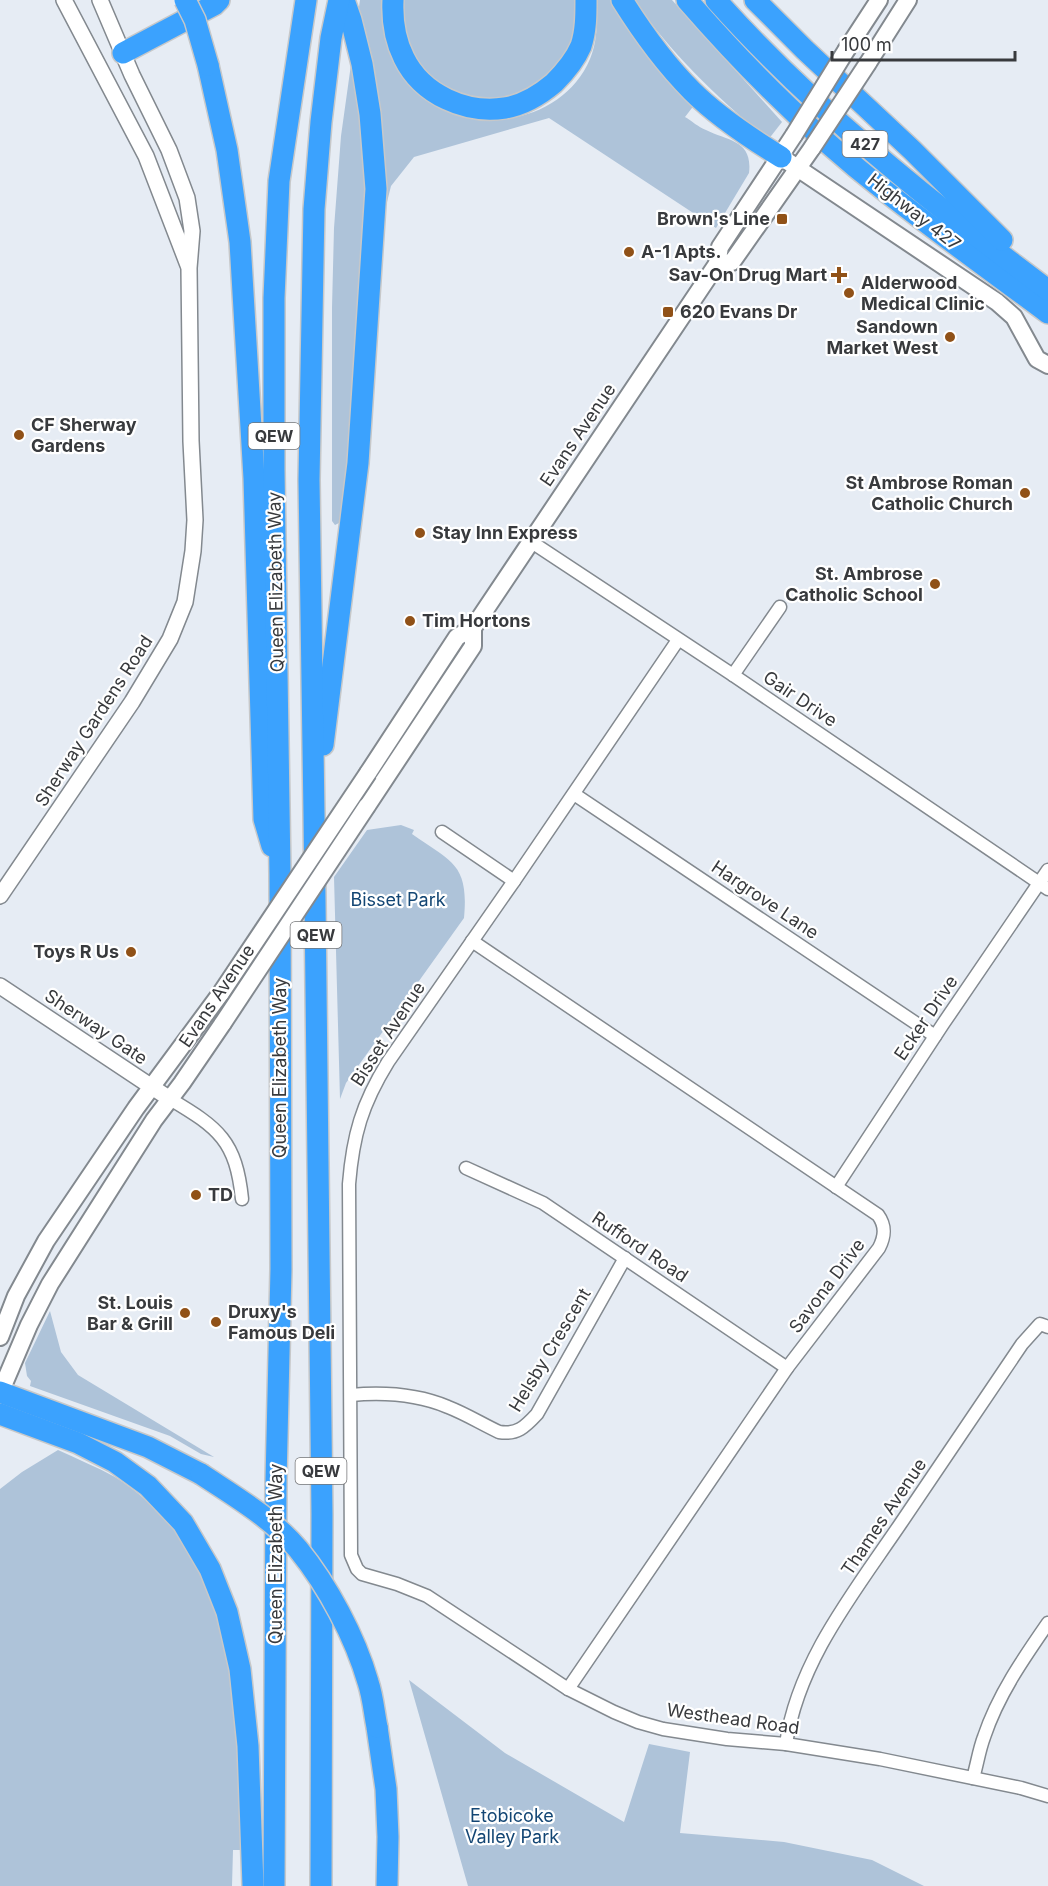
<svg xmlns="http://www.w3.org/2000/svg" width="1048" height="1886" viewBox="0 0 1048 1886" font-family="Inter,sans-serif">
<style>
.green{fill:#aec3d9}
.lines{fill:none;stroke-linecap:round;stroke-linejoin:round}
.minor-casing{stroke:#83898f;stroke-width:15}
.tertiary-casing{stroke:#83898f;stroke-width:18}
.secondary-casing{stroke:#83898f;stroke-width:20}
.motorway-casing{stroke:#c7c8c9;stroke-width:24}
.minor{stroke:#fff;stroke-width:12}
.tertiary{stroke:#fff;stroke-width:15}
.secondary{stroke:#fff;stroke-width:16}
.motorway{stroke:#3ba2fe;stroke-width:21}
.secondary-bridge-casing{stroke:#83898f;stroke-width:20;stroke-linecap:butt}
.motorway-bridge-casing{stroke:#c7c8c9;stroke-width:24;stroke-linecap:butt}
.secondary-bridge{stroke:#fff;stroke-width:16}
.motorway-bridge{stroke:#3ba2fe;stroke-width:21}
.poi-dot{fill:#905117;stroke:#fff;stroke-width:2}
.labels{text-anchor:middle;stroke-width:4.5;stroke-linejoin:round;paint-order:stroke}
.shield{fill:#fff;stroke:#747577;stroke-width:1.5}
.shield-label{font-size:16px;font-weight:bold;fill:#383a3d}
.street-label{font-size:18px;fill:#383a3d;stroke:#fff}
.poi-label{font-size:18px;font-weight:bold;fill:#383a3d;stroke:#fff;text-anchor:start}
.park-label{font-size:18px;fill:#134674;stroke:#fff}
</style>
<rect width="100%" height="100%" fill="#e6ecf4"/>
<g class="green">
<path d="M360,0H385C385,19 384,36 391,54C397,70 411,82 424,92C430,98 437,106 445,110C497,133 567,114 590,59C598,40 597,20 597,0H612L695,104L685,117C692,121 698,127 706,130C728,141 753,140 749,173L716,228L549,118L414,157L391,186L363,298L341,518L339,523L335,525L332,521V308L334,228L341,136Z"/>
<polygon points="401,0 577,0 573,42 556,69 523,94 490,101 456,95 428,76 407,47"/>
<path d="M634,0H672L782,122L768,140C717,97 672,55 634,0Z"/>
<path d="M401,825L414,830L412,834C452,862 469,864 464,918L346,1083L340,1099L334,877L367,830Z"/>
<polygon points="50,1311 61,1352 78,1375 214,1457 201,1454 170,1436 30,1386 31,1381 27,1376 25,1363"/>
<path d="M58,1450C77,1459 97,1467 115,1477C159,1504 196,1551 214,1599C224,1627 227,1658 231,1688C238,1742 244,1796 250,1850H233L232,1886H0V1489L22,1472Z"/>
<polygon points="409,1680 505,1753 624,1822 649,1744 690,1752 680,1833 784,1842 872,1860 924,1886 468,1886"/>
</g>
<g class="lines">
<defs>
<g id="minor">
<polyline points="530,541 733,675 1048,889"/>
<path d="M678,640L514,881L388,1062C362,1104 353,1135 349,1184L351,1555L357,1569L362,1574L397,1584L427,1596L568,1689L614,1712L638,1722L663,1729L727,1739L786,1744L880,1759L1021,1788L1048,1796"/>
<polyline points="733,675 780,607"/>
<polyline points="574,794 935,1036"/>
<polyline points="442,832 514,881"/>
<path d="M472,941L878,1215C886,1226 885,1236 879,1248L787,1368L568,1689"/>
<path d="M170,1099C219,1128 236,1141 242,1199"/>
<polyline points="466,1168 543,1203 787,1368"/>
<polyline points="836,1187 943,1024 1048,870"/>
<path d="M351,1395C384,1392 417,1394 448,1407C466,1414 482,1424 499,1432C517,1435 525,1427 537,1414L625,1258"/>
<path d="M786,1744C798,1661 855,1591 901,1523C941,1463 982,1404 1022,1344L1040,1324L1048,1327"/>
<path d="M973,1778C977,1765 979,1750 984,1737C998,1695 1023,1659 1048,1623"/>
</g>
<g id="tertiary">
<polyline points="64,0 146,156 188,265"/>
<polyline points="0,896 132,702 170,639 185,602 193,551 195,520 191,441 189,268 192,231 187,198 169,150 132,75 100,0"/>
<polyline points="0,986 170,1099"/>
</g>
<g id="secondary">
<polyline points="847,49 879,0"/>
<polyline points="868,63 908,0"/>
<polyline points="781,157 997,302 1014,317 1037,359 1048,365"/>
<polyline points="717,264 732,262 812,148"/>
<polyline points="368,773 457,637 473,628 717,264 720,247 794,135"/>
<polyline points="367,806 473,646 473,628"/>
<polyline points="0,1337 16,1296 46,1241 136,1108 221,993"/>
<polyline points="0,1393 29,1325 50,1284 154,1120 182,1083 223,1023"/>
</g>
<g id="motorway">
<path d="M393,0C392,20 395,40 404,58C422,95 466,114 505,108C523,105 541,94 554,83C565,72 575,60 581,46C586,31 586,15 586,0"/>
<path d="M622,0C642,32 665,64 692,91C718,117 750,138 781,157"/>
<path d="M687,0C747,69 812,134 884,190C937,232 993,272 1048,313"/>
<path d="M716,0C814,110 930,202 1048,290"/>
<polyline points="755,0 805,50 912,150 1002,240"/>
<polyline points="123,53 214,5 219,0"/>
<polyline points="208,65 227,150 240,242 254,478 264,819 272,846"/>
<polyline points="323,745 358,463 376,189 370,114 362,64 351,20 344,0"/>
<polyline points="0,1392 148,1447 201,1474"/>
<polyline points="0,1414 78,1443 115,1462 148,1486 183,1523 210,1569 227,1612 240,1669 248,1746 253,1886"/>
<polyline points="377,1727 386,1789 388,1837 387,1886"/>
<polyline points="274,1886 276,1481 281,1269 280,874 274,470 274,298 279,181 306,0"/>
<polyline points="321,1886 322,1514 314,814 309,480 314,209 321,122 331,38 339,0"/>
</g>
</defs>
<use href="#minor" class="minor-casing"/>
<use href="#tertiary" class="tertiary-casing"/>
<use href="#secondary" class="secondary-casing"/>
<use href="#motorway" class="motorway-casing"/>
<use href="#minor" class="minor"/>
<use href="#tertiary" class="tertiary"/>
<use href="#secondary" class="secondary"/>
<use href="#motorway" class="motorway"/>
<defs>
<g id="secondary-bridge">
<polyline points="794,135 847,49"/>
<polyline points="812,148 868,63"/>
<polyline points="221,993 368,773"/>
<polyline points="223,1023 367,806"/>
</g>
<g id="motorway-bridge">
<polyline points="185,0 195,20 208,65"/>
<path d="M201,1474C234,1496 272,1518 298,1549C328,1586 355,1637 368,1682C373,1697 374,1712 377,1727"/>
</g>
</defs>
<use href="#secondary-bridge" class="secondary-bridge-casing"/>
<use href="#motorway-bridge" class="motorway-bridge-casing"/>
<use href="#secondary-bridge" class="secondary-bridge"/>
<use href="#motorway-bridge" class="motorway-bridge"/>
</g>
<g class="poi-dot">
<rect x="776" y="213" width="12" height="12" rx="3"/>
<circle cx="629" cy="252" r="6"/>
<path d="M836 266h6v6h6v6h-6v6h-6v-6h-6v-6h6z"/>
<circle cx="849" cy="293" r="6"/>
<rect x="662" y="306" width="12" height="12" rx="3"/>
<circle cx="950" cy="337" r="6"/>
<circle cx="19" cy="435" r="6"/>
<circle cx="1025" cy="493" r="6"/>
<circle cx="420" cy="533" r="6"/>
<circle cx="935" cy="584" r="6"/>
<circle cx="410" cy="621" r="6"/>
<circle cx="131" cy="952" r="6"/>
<circle cx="196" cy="1195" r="6"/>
<circle cx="185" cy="1313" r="6"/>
<circle cx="216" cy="1322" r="6"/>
</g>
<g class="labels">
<g class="shield">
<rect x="842.5" y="131" width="45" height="26" rx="4.5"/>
<rect x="248.5" y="423" width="51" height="26" rx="4.5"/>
<rect x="290.5" y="922" width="51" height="26" rx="4.5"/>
<rect x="295.5" y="1458" width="51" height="26" rx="4.5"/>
</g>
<g class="shield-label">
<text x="865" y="150">427</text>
<text x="274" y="442">QEW</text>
<text x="316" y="941">QEW</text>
<text x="321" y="1477">QEW</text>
</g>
<g class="street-label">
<text transform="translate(914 212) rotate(38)" y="6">Highway 427</text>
<text transform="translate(578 435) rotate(-56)" y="6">Evans Avenue</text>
<text transform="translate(276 582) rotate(-91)" y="6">Queen Elizabeth Way</text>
<text transform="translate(800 699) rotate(34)" y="6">Gair Drive</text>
<text transform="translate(94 721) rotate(-57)" y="6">Sherway Gardens Road</text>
<text transform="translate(765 900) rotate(34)" y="6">Hargrove Lane</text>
<text transform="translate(217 996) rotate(-56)" y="6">Evans Avenue</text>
<text transform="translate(926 1018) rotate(-56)" y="6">Ecker Drive</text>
<text transform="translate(96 1027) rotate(34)" y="6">Sherway Gate</text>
<text transform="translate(388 1034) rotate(-57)" y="6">Bisset Avenue</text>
<text transform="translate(280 1068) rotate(-90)" y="6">Queen Elizabeth Way</text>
<text transform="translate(640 1247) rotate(34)" y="6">Rufford Road</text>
<text transform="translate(827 1286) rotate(-53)" y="6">Savona Drive</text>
<text transform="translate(550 1350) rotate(-59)" y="6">Helsby Crescent</text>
<text transform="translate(884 1517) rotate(-56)" y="6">Thames Avenue</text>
<text transform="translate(276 1554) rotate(-90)" y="6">Queen Elizabeth Way</text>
<text transform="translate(733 1719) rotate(8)" y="6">Westhead Road</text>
</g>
<g class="poi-label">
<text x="770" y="225" text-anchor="end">Brown's Line</text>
<text x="641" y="258">A-1 Apts.</text>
<text x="827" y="281" text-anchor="end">Sav-On Drug Mart</text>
<text x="861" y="289">Alderwood<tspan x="861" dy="21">Medical Clinic</tspan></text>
<text x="680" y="318">620 Evans Dr</text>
<text x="938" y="333" text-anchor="end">Sandown<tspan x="938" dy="21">Market West</tspan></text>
<text x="31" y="431">CF Sherway<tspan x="31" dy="21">Gardens</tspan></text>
<text x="1013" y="489" text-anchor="end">St Ambrose Roman<tspan x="1013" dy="21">Catholic Church</tspan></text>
<text x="432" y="539">Stay Inn Express</text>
<text x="923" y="580" text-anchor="end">St. Ambrose<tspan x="923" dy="21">Catholic School</tspan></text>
<text x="422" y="627">Tim Hortons</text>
<text x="119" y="958" text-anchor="end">Toys R Us</text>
<text x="208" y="1201">TD</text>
<text x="173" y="1309" text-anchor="end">St. Louis<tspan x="173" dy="21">Bar &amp; Grill</tspan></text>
<text x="228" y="1318">Druxy's<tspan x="228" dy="21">Famous Deli</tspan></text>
</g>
<g class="park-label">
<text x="398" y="906">Bisset Park</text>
<text x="512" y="1822">Etobicoke<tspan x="512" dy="21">Valley Park</tspan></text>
</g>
</g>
<path d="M832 51v9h183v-9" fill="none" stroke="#383a3d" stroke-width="3"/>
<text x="841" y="51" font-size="18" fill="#383a3d" stroke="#ffffff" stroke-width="4.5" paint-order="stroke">100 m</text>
</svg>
